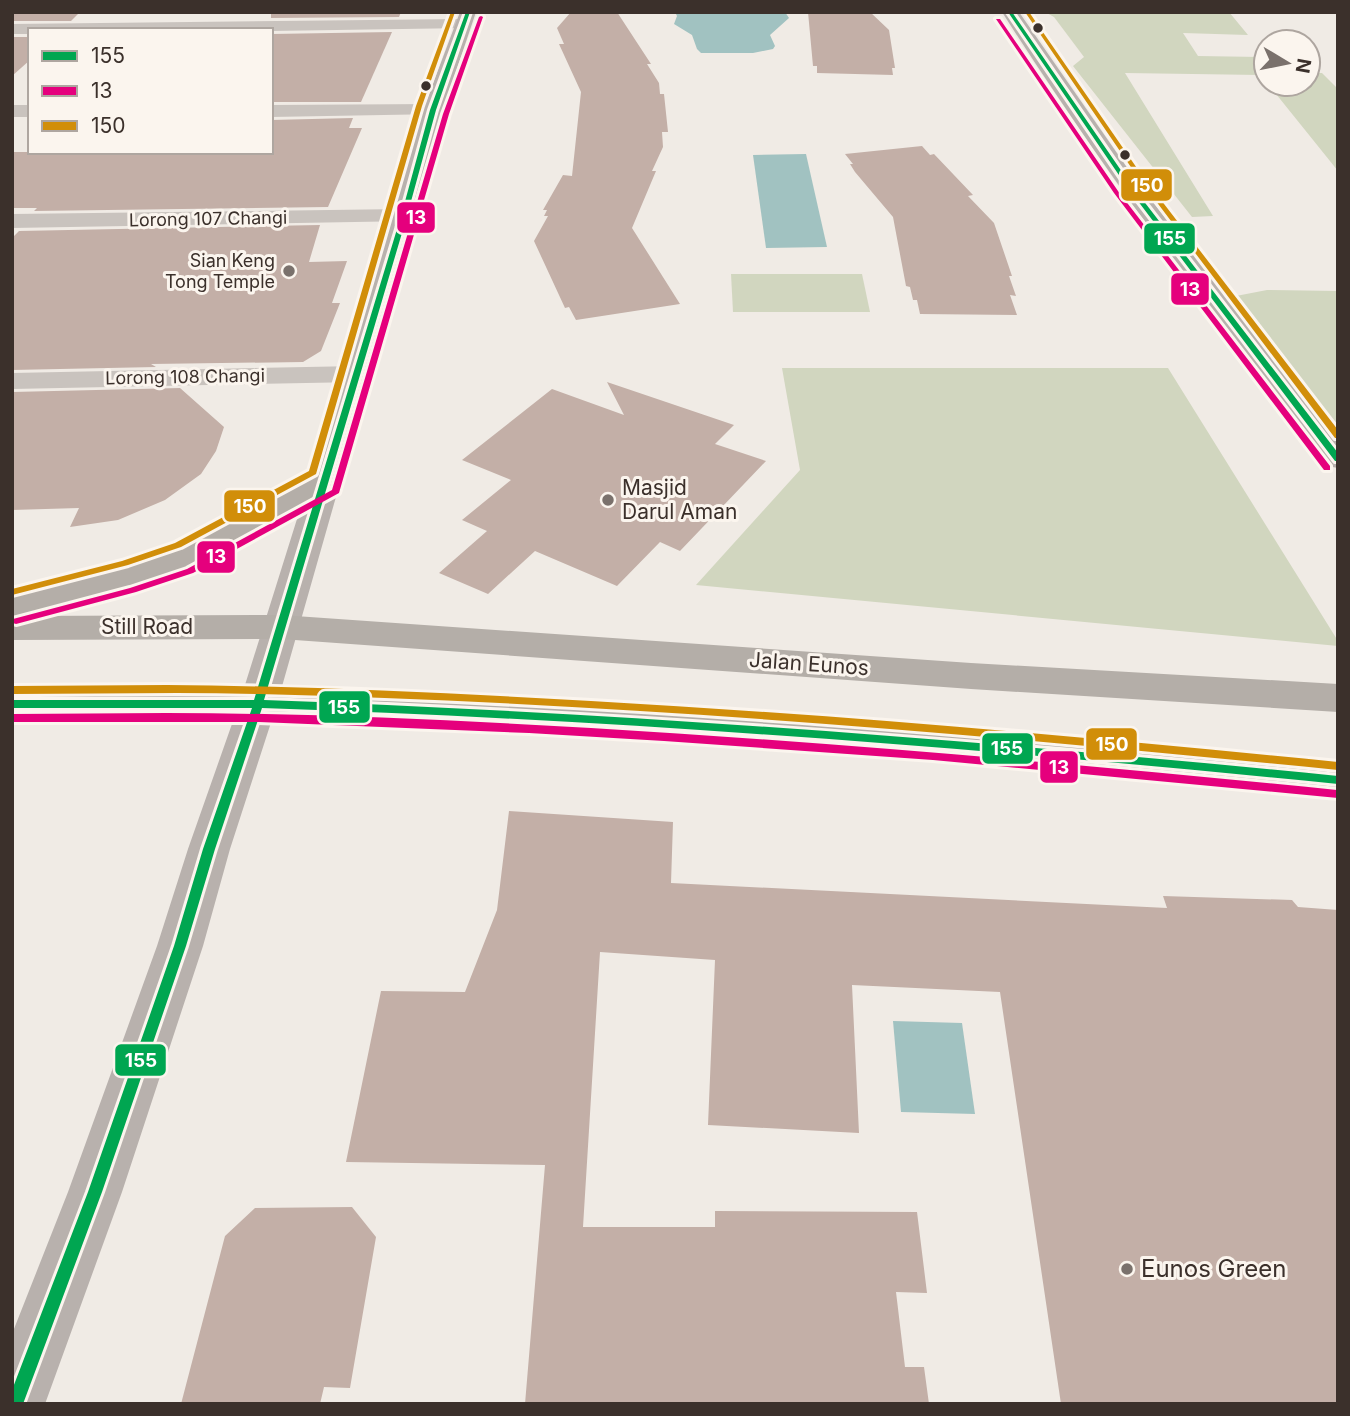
<svg xmlns="http://www.w3.org/2000/svg" width="1350" height="1416" viewBox="0 0 1350 1416" font-family="Inter,sans-serif">
<style>
.green{fill:#d1d6bf}
.water{fill:#a1c2c1}
.building{fill:#c3afa7}
.lines{fill:none;stroke-linecap:round;stroke-linejoin:round}
.minor{fill:#c9c3be;fill-rule:evenodd}
.primary{fill:#b8b1ad;fill-rule:evenodd}
.trunk{fill:#b4aea8;fill-rule:evenodd}
.bus-1-casing{stroke:#fbf5ee;stroke-width:6}
.bus-2-casing{stroke:#fbf5ee;stroke-width:6}
.bus-3-casing{stroke:#fbf5ee;stroke-width:6}
.bus-1{fill:#00a651;fill-rule:evenodd}
.bus-2{fill:#e5007d;fill-rule:evenodd}
.bus-3{fill:#d18e09;fill-rule:evenodd}
.bus-dot{fill:#3b302b;stroke:#fbf5ee;stroke-width:2.5}
.poi-dot{fill:#7a716c;stroke:#fbf5ee;stroke-width:2.5}
.labels{text-anchor:middle;stroke-width:6;stroke-linejoin:round;paint-order:stroke}
.far-street-label{font-size:18px;fill:#3b302b;stroke:#fbf5ee}
.far-poi-label{font-size:18px;fill:#3b302b;stroke:#fbf5ee;text-anchor:end}
.poi-label{font-size:21px;fill:#3b302b;stroke:#fbf5ee;text-anchor:start}
.street-label{font-size:21px;fill:#3b302b;stroke:#fbf5ee}
.near-poi-label{font-size:24px;fill:#3b302b;stroke:#fbf5ee;text-anchor:start}
.line-badge{stroke:#fbf5ee;stroke-width:2.5}
.badge-label{font-size:19px;text-anchor:middle;font-weight:bold;fill:#fff}
</style>
<rect width="100%" height="100%" fill="#f0ebe5"/>
<g class="green">
<polygon points="1045,12 1229,12 1248,35 1183,33 1198,56 1261,57 1266,62 1266,82 1260,75 1125,73 1213,216 1192,217 1073,66 1084,57 1054,17"/>
<polygon points="1308,73 1322,73 1338,89 1338,171 1268,84 1308,84"/>
<polygon points="731,274 862,274 870,312 733,312"/>
<polygon points="1267,290 1338,291 1338,431 1236,296"/>
<polygon points="782,368 1168,368 1338,641 1338,646 696,585 800,470"/>
</g>
<g class="water">
<polygon points="675,12 785,12 789,18 770,35 775,46 773,49 753,53 701,53 697,49 692,35 674,24 677,16"/>
<polygon points="806,154 827,247 766,248 753,155"/>
<polygon points="893,1021 962,1023 975,1114 901,1112"/>
</g>
<g class="building">
<polygon points="12,12 80,12 71,21 12,21"/>
<polygon points="271,12 401,12 399,17 271,18"/>
<polygon points="571,12 617,12 651,64 647,64 659,83 660,94 664,94 668,132 662,132 663,147 652,171 656,171 632,228 680,304 576,320 569,307 565,308 534,241 548,216 544,216 547,210 543,210 563,175 572,176 581,92 559,44 564,44 557,28"/>
<polygon points="808,12 870,12 889,30 895,68 892,68 893,75 817,73 817,66 813,66"/>
<polygon points="392,32 361,102 271,102 271,34"/>
<polygon points="12,37 30,37 30,60 12,76"/>
<polygon points="353,118 349,128 362,128 328,207 34,211 37,208 12,208 12,152 271,152 271,120"/>
<polygon points="922,146 930,155 934,154 973,195 968,196 994,223 1012,276 1009,276 1016,296 1010,295 1017,315 920,314 917,300 913,300 910,287 906,286 893,217 855,172 850,164 853,164 845,154"/>
<polygon points="320,225 309,262 347,261 332,303 340,303 321,351 303,362 151,364 156,367 12,370 12,238 19,231"/>
<polygon points="607,382 734,425 715,444 766,461 680,551 660,542 617,586 535,551 488,594 439,573 487,531 462,520 511,480 462,460 552,389 624,415"/>
<polygon points="180,388 224,427 216,451 201,474 165,500 118,520 70,527 79,508 12,510 12,392"/>
<polygon points="509,811 673,822 671,883 1167,908 1163,896 1292,900 1298,907 1338,910 1338,1404 1061,1404 1000,992 852,985 859,1133 708,1125 715,960 600,952 583,1227 715,1227 715,1211 917,1212 927,1293 896,1292 905,1367 924,1367 929,1404 525,1404 545,1165 346,1162 381,991 465,992 497,910"/>
<polygon points="352,1207 376,1237 350,1388 324,1387 320,1404 181,1404 225,1236 255,1208"/>
</g>
<g class="lines">
<g class="minor">
<polygon points="462,19 468,20 471,24 468,28 271,31 30,30 30,34 12,34 12,24"/>
<polygon points="433,104 440,106 443,110 440,114 271,117 271,105"/>
<rect x="12" y="105" width="18" height="12"/>
<polygon points="404,209 412,211 416,216 412,221 12,228 12,214"/>
<polygon points="358,366 368,368 372,374 368,380 358,382 12,389 12,373"/>
</g>
<g class="primary">
<polygon points="460,12 476,12 443,110 416,216 277,704 230,849 203,946 122,1192 45,1404 12,1404 12,1334 68,1192 157,946 188,849 239,704 392,216 423,110"/>
<path d="M1002,12H1019L1135,179L1338,439V468L1327,466C1214,318 1102,169 1002,12Z"/>
</g>
<g class="trunk">
<polygon points="325,473 336,475 341,482 336,489 196,566 141,584 24,616 281,615 971,663 1338,684 1338,712 971,689 281,639 12,640 12,595 119,567 172,550 314,475"/>
<path d="M228,689C599,696 969,727 1338,764V796C979,758 620,729 259,718C177,716 95,718 12,718V690Z"/>
</g>
<defs>
<g id="bus-1">
<path d="M466,12H470L436,110L407,216L264,700C623,713 980,740 1338,776V784C980,748 622,720 262,708L215,849L186,946L102,1192L23,1404H12V1390L88,1192L174,946L203,849L252,708H12V700H254L401,216L430,110Z"/>
<polygon points="1008,12 1012,12 1129,182 1338,453 1338,461 1335,461 1125,184"/>
</g>
<g id="bus-2">
<polygon points="481,16 483,17 449,114 339,493 193,573 136,592 16,624 13,623 13,619 130,588 187,569 332,490 443,114 479,17"/>
<polygon points="996,19 1000,19 1118,191 1330,466 1330,470 1324,470 1114,193"/>
<path d="M166,713C308,713 449,720 591,728C840,743 1089,765 1337,790L1338,798L933,760L664,741L529,733L259,722H12V714Z"/>
</g>
<g id="bus-3">
<polygon points="451,12 455,12 422,106 316,474 181,547 128,565 12,595 12,589 122,561 175,543 309,471 416,106"/>
<polygon points="1025,12 1029,12 1141,174 1338,430 1338,438 1335,438 1137,176"/>
<path d="M167,685C308,686 450,693 591,701C840,715 1089,737 1338,762V770C979,734 620,703 259,694C177,692 95,694 12,694V686Z"/>
</g>
</defs>
<use href="#bus-1" class="bus-1-casing"/>
<use href="#bus-2" class="bus-2-casing"/>
<use href="#bus-3" class="bus-3-casing"/>
<use href="#bus-1" class="bus-1"/>
<use href="#bus-2" class="bus-2"/>
<use href="#bus-3" class="bus-3"/>
</g>
<g class="bus-dot">
<circle cx="1038" cy="28" r="6"/>
<circle cx="426" cy="86" r="6"/>
<circle cx="1125" cy="155" r="6"/>
</g>
<g class="poi-dot">
<circle cx="289" cy="271" r="7"/>
<circle cx="608" cy="500" r="7"/>
<circle cx="1127" cy="1269" r="7"/>
</g>
<g class="labels">
<g class="far-street-label">
<text transform="translate(208 219) rotate(-1)" y="6">Lorong 107 Changi</text>
<text transform="translate(185 377) rotate(-1)" y="6">Lorong 108 Changi</text>
</g>
<g class="far-poi-label">
<text x="275" y="267">Sian Keng<tspan x="275" dy="21">Tong Temple</tspan></text>
</g>
<g class="poi-label">
<text x="622" y="495">Masjid<tspan x="622" dy="24">Darul Aman</tspan></text>
</g>
<g class="street-label">
<text x="147" y="634">Still Road</text>
<text transform="translate(809 664) rotate(4)" y="7">Jalan Eunos</text>
</g>
<g class="near-poi-label">
<text x="1141" y="1277">Eunos Green</text>
</g>
</g>
<g class="line-badge">
<rect x="1120" y="168" width="53" height="34" rx="7" fill="#d18e09"/>
<rect x="396" y="201" width="40" height="33" rx="7" fill="#e5007d"/>
<rect x="1143" y="222" width="53" height="33" rx="7" fill="#00a651"/>
<rect x="1170" y="272" width="40" height="34" rx="7" fill="#e5007d"/>
<rect x="223" y="489" width="53" height="34" rx="7" fill="#d18e09"/>
<rect x="196" y="540" width="40" height="34" rx="7" fill="#e5007d"/>
<rect x="318" y="690" width="53" height="34" rx="7" fill="#00a651"/>
<rect x="1085" y="727" width="53" height="34" rx="7" fill="#d18e09"/>
<rect x="981" y="732" width="53" height="33" rx="7" fill="#00a651"/>
<rect x="1039" y="750" width="40" height="34" rx="7" fill="#e5007d"/>
<rect x="114" y="1043" width="53" height="34" rx="7" fill="#00a651"/>
</g>
<g class="badge-label">
<text x="1147" y="192">150</text>
<text x="416" y="224">13</text>
<text x="1170" y="245">155</text>
<text x="1190" y="296">13</text>
<text x="250" y="513">150</text>
<text x="216" y="563">13</text>
<text x="344" y="714">155</text>
<text x="1112" y="751">150</text>
<text x="1007" y="755">155</text>
<text x="1059" y="774">13</text>
<text x="141" y="1067">155</text>
</g>
<rect width="1350" height="1416" fill="none" stroke="#3b302b" stroke-width="28"/>
<rect x="28" y="28" width="245" height="126" fill="#fbf5ee" stroke="#aea6a0" stroke-width="2"/>
<rect x="42" y="51" width="35" height="10" fill="#00a651" stroke="#aea6a0" stroke-width="2"/>
<text x="91" y="63" font-size="21" fill="#3b302b">155</text>
<rect x="42" y="86" width="35" height="10" fill="#e5007d" stroke="#aea6a0" stroke-width="2"/>
<text x="91" y="98" font-size="21" fill="#3b302b">13</text>
<rect x="42" y="121" width="35" height="10" fill="#d18e09" stroke="#aea6a0" stroke-width="2"/>
<text x="91" y="133" font-size="21" fill="#3b302b">150</text>
<g transform="translate(1287 63) rotate(100)"><circle r="33" fill="#fbf5ee" stroke="#aea6a0" stroke-width="2"/>
<path d="M0-5L12 26L0 18L-12 26Z" fill="#7a716c"/>
<text y="-10" font-size="19" font-weight="bold" text-anchor="middle" fill="#3b302b">N</text>
</g>
</svg>
